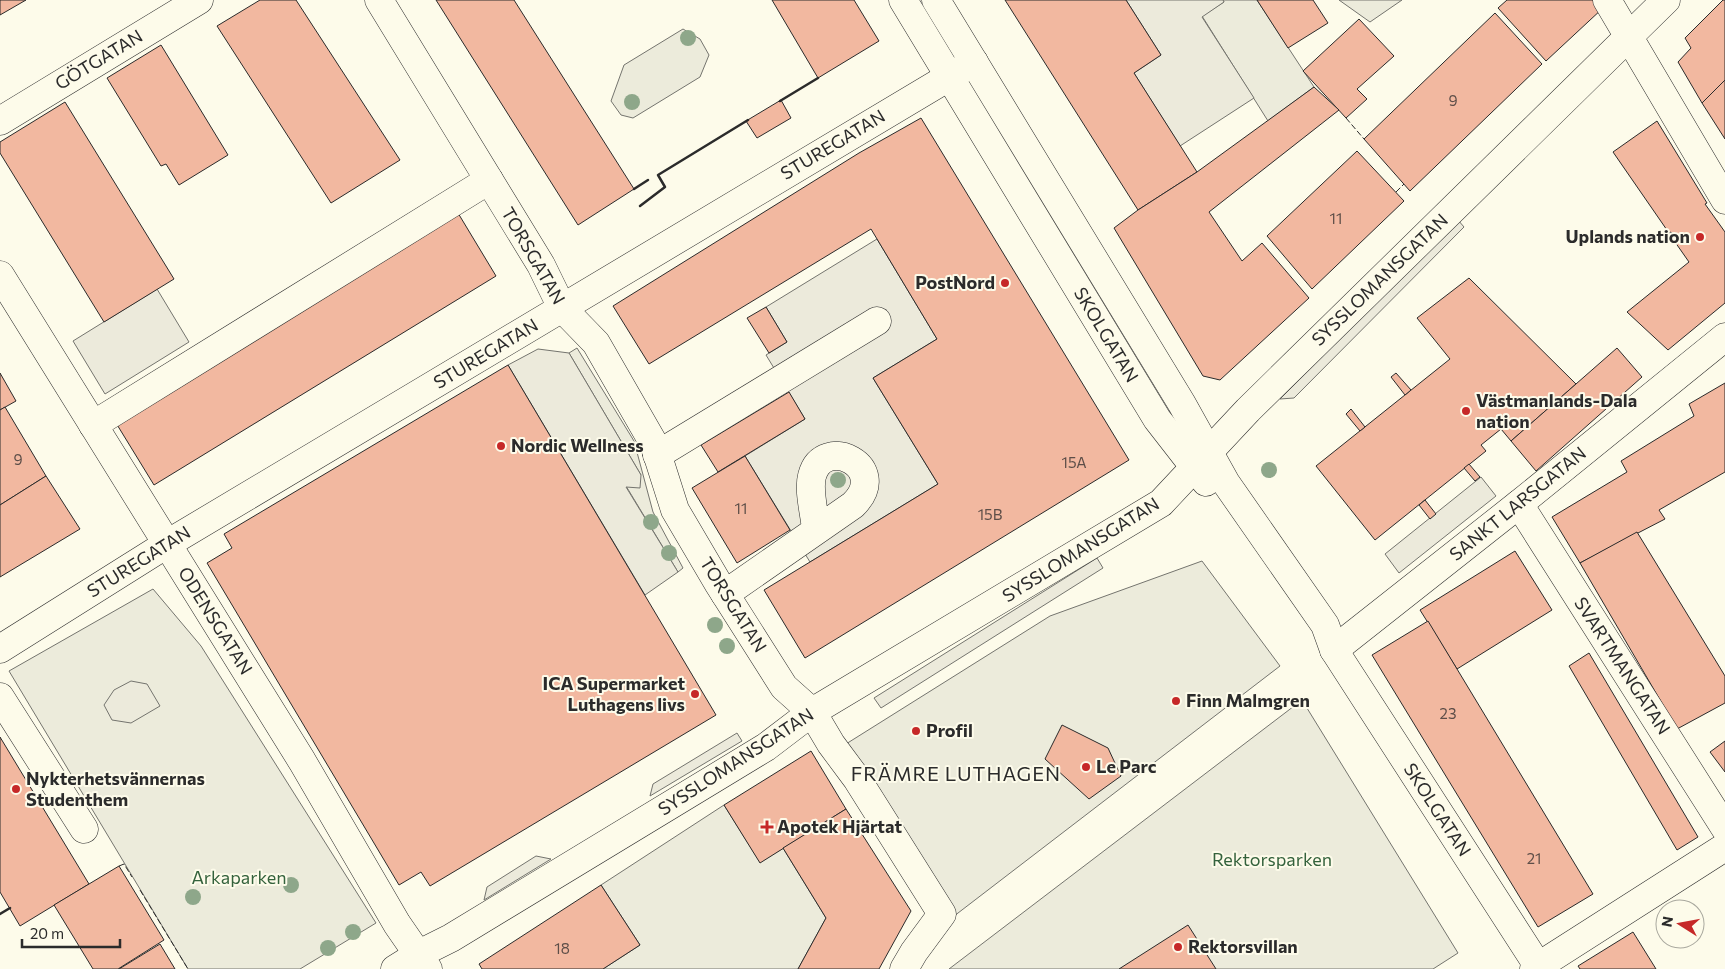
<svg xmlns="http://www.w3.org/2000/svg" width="1725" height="969" viewBox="0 0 1725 969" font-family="Commissioner,sans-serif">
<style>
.green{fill:#ecebdb;stroke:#74746e}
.parking{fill:#eceadb;stroke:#74746e}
.building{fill:#f2b8a0;stroke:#2b2b2b}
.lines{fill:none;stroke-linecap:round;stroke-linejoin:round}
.minor-casing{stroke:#2b2b2b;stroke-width:29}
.minor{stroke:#fdfbea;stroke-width:28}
.fence{stroke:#2b2b2b;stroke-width:1;stroke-dasharray:6 2.5;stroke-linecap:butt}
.wall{stroke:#2b2b2b;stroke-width:2.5}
.tree{fill:#8ea78a}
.poi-dot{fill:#c62828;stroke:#fdfbea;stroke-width:2}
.labels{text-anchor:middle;stroke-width:4;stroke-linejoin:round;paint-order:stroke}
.number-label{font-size:15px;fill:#5d4e48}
.street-label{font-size:18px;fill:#2b2b2b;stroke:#fdfbea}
.poi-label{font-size:18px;font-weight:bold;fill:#2b2b2b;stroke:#fdfbea;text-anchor:start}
.park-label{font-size:18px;fill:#34623c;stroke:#fdfbea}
.quarter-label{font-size:20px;letter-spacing:1px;fill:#2b2b2b;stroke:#fdfbea}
</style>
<rect width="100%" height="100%" fill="#fdfbea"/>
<g class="green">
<polygon points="1223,0 1257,0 1314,87 1268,121 1202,16 1224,2"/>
<polygon points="1339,0 1402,0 1370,22"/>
<polygon points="683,29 700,39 709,55 700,77 633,118 621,115 611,101 624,65"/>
<polygon points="577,348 634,441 653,512 683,568 678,572 626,486 641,475 569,353"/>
<polygon points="1202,561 1280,666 945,923 838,749 1050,616"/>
<polygon points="153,589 201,646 376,923 300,969 188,969 9,671"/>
<polygon points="1302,700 1458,953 1433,969 949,969"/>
<polygon points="724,805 760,862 783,848 826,918 798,969 603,969 640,945 601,885"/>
</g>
<g class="parking">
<polygon points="1126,0 1223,0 1224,2 1202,17 1254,98 1180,146 1134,73 1161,55"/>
<polygon points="1458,220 1464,227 1294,398 1280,399"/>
<polygon points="877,239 937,339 873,378 938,484 810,562 745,456 805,419 766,355 787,342 766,307"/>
<polygon points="157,289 189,342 105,394 73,341"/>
<polygon points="538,349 569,353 641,475 640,488 626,487 678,572 645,595 508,365"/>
<polygon points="1481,477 1496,496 1399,573 1385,554"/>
<polygon points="1097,558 1103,568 881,708 874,698"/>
<polygon points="131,681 147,684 160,706 131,723 112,720 104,705 114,690"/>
<polygon points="737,733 742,741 650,796 653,784"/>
<polygon points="536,856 551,859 484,900 487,887"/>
</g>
<g class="building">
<polygon points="0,0 26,0 0,15"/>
<polygon points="260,0 296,0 400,160 331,203 217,26"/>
<polygon points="436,0 514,0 634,189 578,225"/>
<polygon points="772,0 854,0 879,41 818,78"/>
<polygon points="1005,0 1126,0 1161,55 1134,73 1197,172 1138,210"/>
<polygon points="1257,0 1313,0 1328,23 1288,48"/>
<polygon points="1507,0 1596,0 1603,8 1546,61 1498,8"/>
<polygon points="1723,0 1725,0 1725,80 1702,103 1678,62 1691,48 1685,38"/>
<polygon points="1495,13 1542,64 1410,191 1364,139"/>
<polygon points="1359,19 1394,56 1357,89 1367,99 1346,118 1303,71"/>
<polygon points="161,45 228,155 179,185 166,164 161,166 107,78"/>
<polygon points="1725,80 1725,139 1702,103"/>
<polygon points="1314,87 1339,110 1209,212 1242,261 1262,243 1309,298 1220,380 1203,376 1114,228 1138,210 1197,172"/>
<polygon points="781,100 791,118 757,138 746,121"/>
<polygon points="65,102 174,279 104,322 0,153 0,142"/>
<polygon points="921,118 1129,460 805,658 764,590 938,484 873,378 937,339 871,229 649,364 613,306 859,153"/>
<polygon points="1657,121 1707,203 1705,204 1725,232 1725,303 1668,350 1627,312 1689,262 1675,242 1677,241 1671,232 1669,233 1613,152"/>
<polygon points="1357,151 1404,201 1312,289 1267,236"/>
<polygon points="458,213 496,276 154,485 116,423"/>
<polygon points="1469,278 1576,384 1511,441 1501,429 1481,445 1486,451 1375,540 1316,466 1450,359 1417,318"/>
<polygon points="766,307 787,342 769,353 747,318"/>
<polygon points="1617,348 1642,377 1536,471 1511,441"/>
<polygon points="508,365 716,715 430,886 421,872 399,885 207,563 232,548 224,534"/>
<polygon points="0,373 16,401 0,410"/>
<polygon points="1396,373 1411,390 1405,395 1391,377"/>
<polygon points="1725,383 1725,472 1659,510 1665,519 1580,563 1552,517 1627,472 1621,461 1694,416 1689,404"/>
<polygon points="789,392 805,419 718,472 701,445"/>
<polygon points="5,407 46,476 0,505 0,410"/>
<polygon points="1351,409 1365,427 1360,431 1346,414"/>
<polygon points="745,456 790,530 737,563 692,488"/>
<polygon points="1469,464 1480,477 1475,481 1464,468"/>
<polygon points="46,476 80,529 0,577 0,505"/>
<polygon points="1425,500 1436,514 1430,519 1419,505"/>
<polygon points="1637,532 1725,676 1725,703 1677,729 1580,563"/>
<polygon points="1515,551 1552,610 1457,669 1420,610"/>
<polygon points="1428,621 1593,894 1538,927 1372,655"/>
<polygon points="1589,653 1698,837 1677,850 1569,666"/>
<polygon points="1062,725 1108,748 1121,776 1089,799 1045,759"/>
<polygon points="0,737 89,884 20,926 0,892"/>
<polygon points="1725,741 1725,772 1710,752"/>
<polygon points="811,751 846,809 760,863 724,805"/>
<polygon points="846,809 911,911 879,969 798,969 826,918 783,848"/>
<polygon points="119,866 164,940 118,969 93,969 54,905"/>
<polygon points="601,885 640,945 603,969 482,969 479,964"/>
<polygon points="1188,925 1216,969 1119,969"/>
<polygon points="1633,932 1656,969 1580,969 1578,966"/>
<polygon points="160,944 175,969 119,969"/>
</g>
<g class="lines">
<defs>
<g id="minor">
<polyline points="379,0 541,265 562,308 596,343 654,444 675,510 718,583 784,687 812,712 831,744 857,779 942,914 914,952 904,969"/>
<polyline points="903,0 1157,419 1206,482"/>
<polyline points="936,0 1182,404 1226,483 1325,625 1334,650 1540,969"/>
<polyline points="1607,0 1725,200"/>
<polyline points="0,121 199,0"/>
<polyline points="0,275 302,761 397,924 428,969"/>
<polyline points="93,425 489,180"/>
<polyline points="657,455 877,321"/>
<polyline points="1519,504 1725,828"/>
<path d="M725,594L853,505C892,467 823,433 812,476C808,491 815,515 816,530"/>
<polyline points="0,649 167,544 974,62"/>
<polyline points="1334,650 1519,504 1725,337"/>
<polyline points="0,697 84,829"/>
<polyline points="395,969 419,954 451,938 766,747 812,712 1161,503 1248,410 1666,0"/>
<polyline points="1534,969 1725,847"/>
</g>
</defs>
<use href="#minor" class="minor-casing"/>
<use href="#minor" class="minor"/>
<g class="fence">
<polyline points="1346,118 1364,139"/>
<polyline points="1396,192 1404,184"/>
<polyline points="119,866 124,864 132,877"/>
<polyline points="140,890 188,969"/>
</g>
<g class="wall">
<polyline points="780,101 818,78"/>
<polyline points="634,189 648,180"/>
<polyline points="640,206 665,187 658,175 748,120"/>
<polyline points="0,914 10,908"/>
</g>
</g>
<g class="tree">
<circle cx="688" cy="38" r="8"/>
<circle cx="632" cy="102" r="8"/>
<circle cx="1269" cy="470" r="8"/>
<circle cx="838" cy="480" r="8"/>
<circle cx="651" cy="522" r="8"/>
<circle cx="669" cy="553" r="8"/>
<circle cx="715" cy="625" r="8"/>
<circle cx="727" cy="646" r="8"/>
<circle cx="291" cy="885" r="8"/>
<circle cx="193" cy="897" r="8"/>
<circle cx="353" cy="932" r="8"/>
<circle cx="328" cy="948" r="8"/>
</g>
<g class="poi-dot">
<circle cx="1700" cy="237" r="5"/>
<circle cx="1005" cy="283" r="5"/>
<circle cx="1466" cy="411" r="5"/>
<circle cx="501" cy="446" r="5"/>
<circle cx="695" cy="694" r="5"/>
<circle cx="1176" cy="701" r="5"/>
<circle cx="916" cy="731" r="5"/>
<circle cx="1086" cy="767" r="5"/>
<circle cx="16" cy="789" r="5"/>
<path d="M764.5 819.5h5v5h5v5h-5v5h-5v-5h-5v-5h5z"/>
<circle cx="1178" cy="947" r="5"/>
</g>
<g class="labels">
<g class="number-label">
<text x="1453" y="106">9</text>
<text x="1336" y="224">11</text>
<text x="18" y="465">9</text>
<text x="1074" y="468">15A</text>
<text x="741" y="514">11</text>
<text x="990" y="520">15B</text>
<text x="1448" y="719">23</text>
<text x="1534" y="864">21</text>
<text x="562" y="954">18</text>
</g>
<g class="street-label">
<text transform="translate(99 60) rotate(-31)" y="6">GÖTGATAN</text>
<text transform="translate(833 145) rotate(-31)" y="6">STUREGATAN</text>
<text transform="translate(533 256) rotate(60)" y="6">TORSGATAN</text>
<text transform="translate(1380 280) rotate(-44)" y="6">SYSSLOMANSGATAN</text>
<text transform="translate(1106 335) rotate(59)" y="6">SKOLGATAN</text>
<text transform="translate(486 354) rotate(-31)" y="6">STUREGATAN</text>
<text transform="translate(1518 504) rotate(-39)" y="6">SANKT LARSGATAN</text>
<text transform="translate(1081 550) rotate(-32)" y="6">SYSSLOMANSGATAN</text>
<text transform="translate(139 562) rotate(-32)" y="6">STUREGATAN</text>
<text transform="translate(733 605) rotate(58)" y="6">TORSGATAN</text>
<text transform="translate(215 621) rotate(58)" y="6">ODENSGATAN</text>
<text transform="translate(1622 666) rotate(57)" y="6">SVARTMANGATAN</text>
<text transform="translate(736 762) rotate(-33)" y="6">SYSSLOMANSGATAN</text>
<text transform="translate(1437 810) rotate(57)" y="6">SKOLGATAN</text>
</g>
<g class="poi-label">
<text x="1690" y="243" text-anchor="end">Uplands nation</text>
<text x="995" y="289" text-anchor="end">PostNord</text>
<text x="1476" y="407">Västmanlands-Dala<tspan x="1476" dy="21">nation</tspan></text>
<text x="511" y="452">Nordic Wellness</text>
<text x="685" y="690" text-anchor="end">ICA Supermarket<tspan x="685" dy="21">Luthagens livs</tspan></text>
<text x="1186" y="707">Finn Malmgren</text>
<text x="926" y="737">Profil</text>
<text x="1096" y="773">Le Parc</text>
<text x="26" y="785">Nykterhetsvännernas<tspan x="26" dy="21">Studenthem</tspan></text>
<text x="777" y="833">Apotek Hjärtat</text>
<text x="1188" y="953">Rektorsvillan</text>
</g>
<g class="park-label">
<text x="1272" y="866">Rektorsparken</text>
<text x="239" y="884">Arkaparken</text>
</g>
<g class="quarter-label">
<text x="956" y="781">FRÄMRE LUTHAGEN</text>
</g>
</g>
<g transform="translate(1680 924) rotate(281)"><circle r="24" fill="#fdfbea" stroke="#a9a89e"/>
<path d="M0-4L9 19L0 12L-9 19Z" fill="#c62828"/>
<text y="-8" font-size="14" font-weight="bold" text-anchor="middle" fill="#2b2b2b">N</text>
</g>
<path d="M22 939v8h98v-8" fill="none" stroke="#2b2b2b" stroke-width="2.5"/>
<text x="30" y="939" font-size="15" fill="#2b2b2b" stroke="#fdfbea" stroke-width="4" paint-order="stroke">20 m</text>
</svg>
